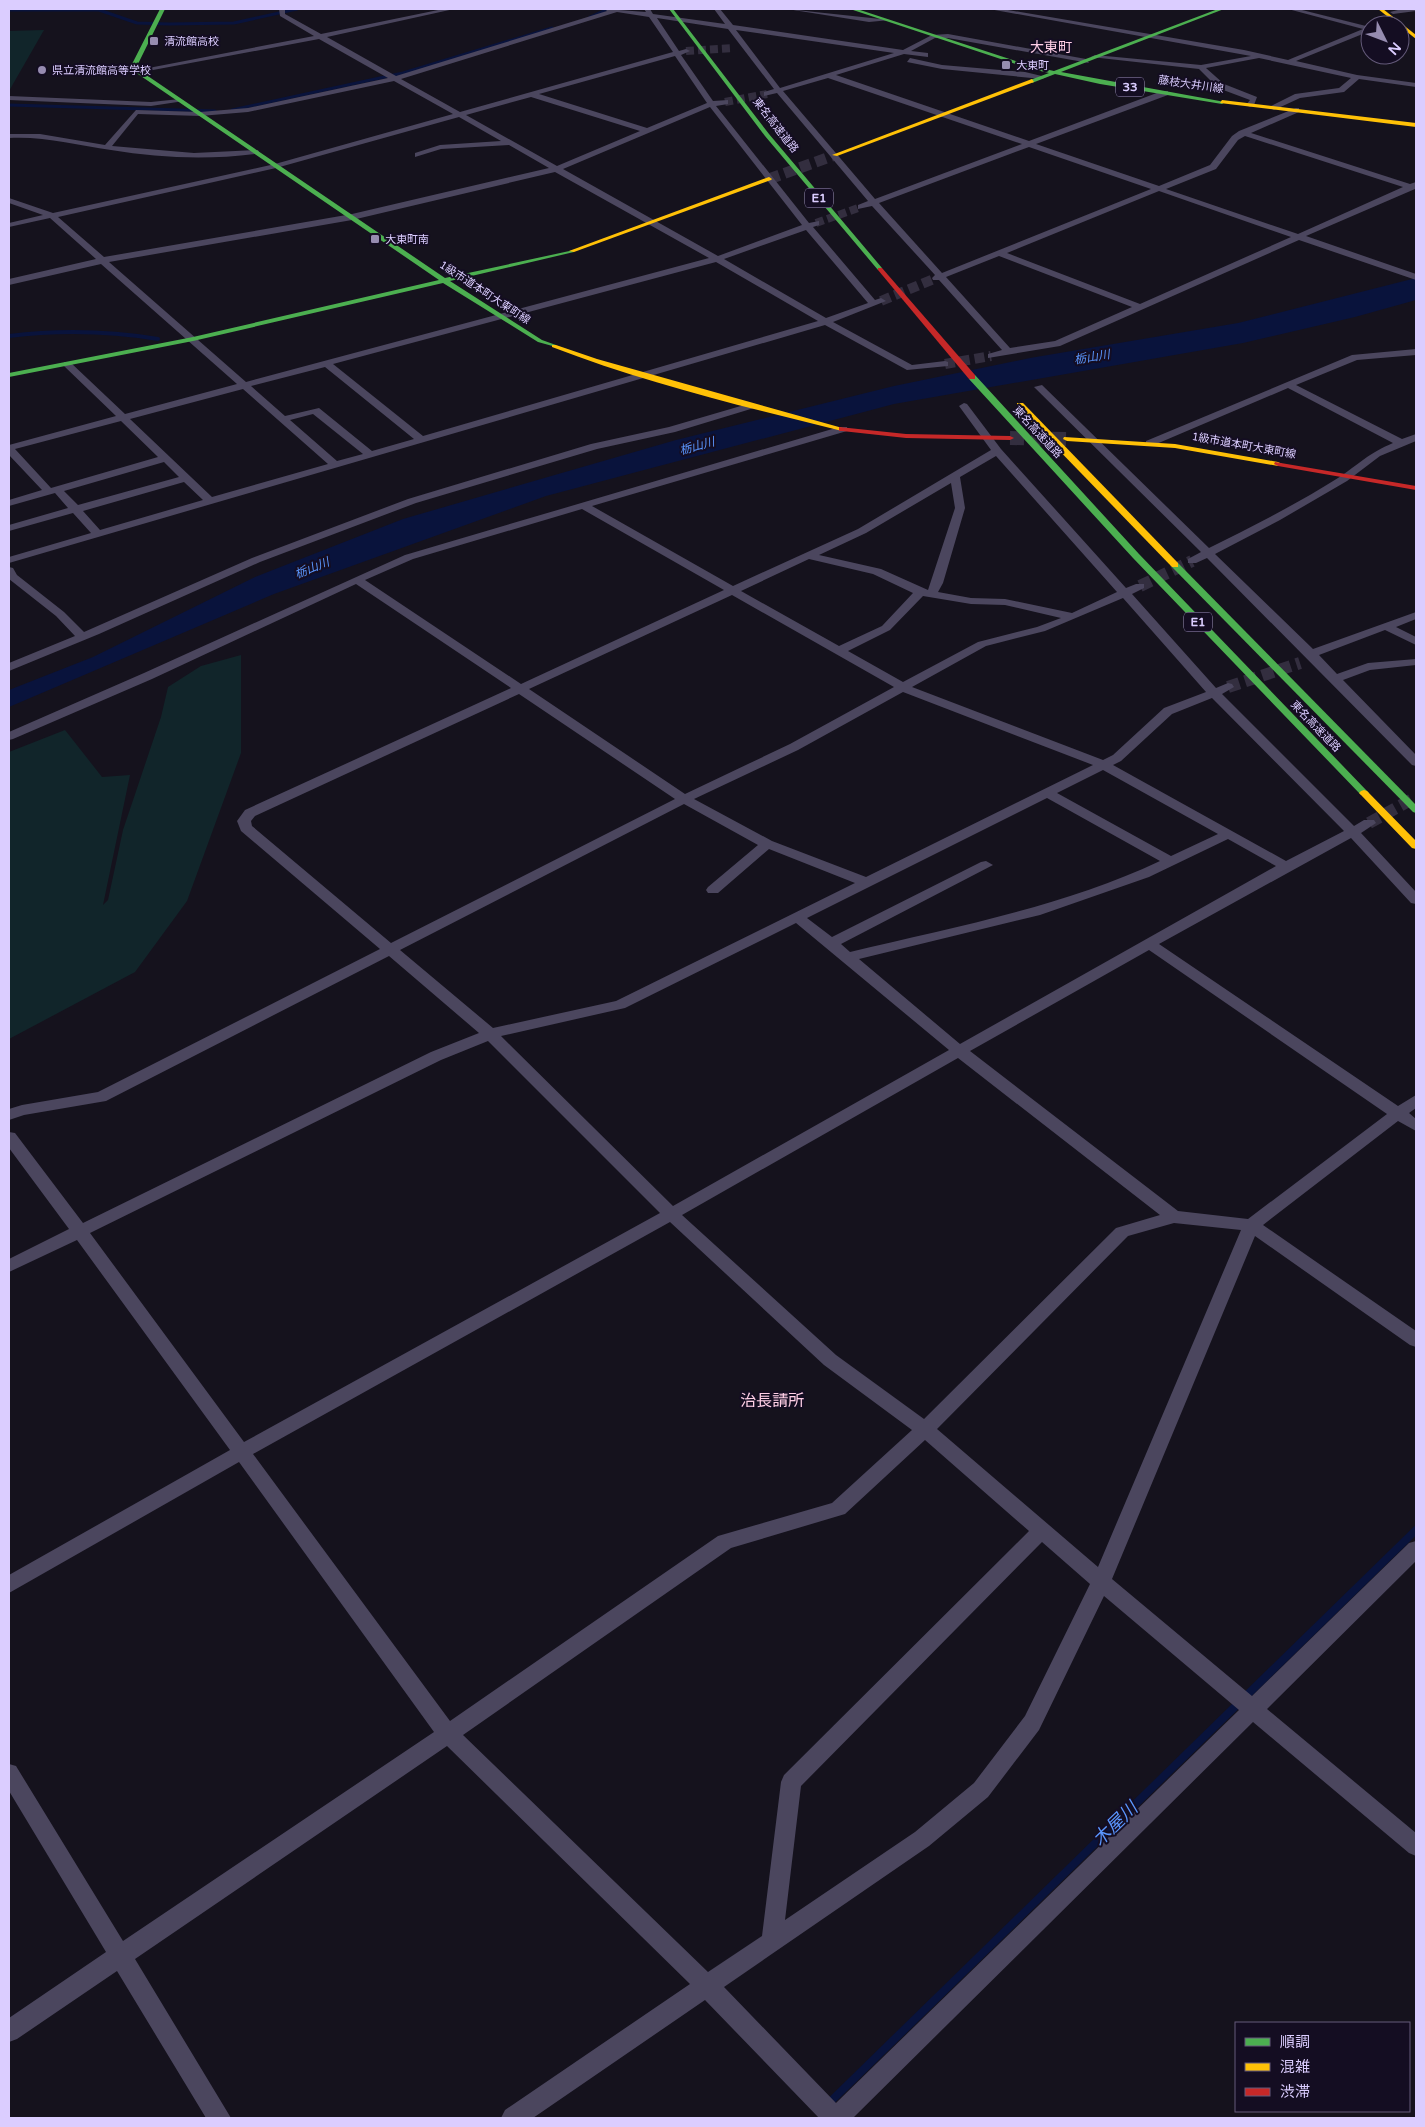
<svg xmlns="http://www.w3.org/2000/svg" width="1425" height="2127" viewBox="0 0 1425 2127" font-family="'Varela Round','Noto Sans JP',sans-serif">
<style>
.green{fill:#11252a}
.water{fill:#09133c}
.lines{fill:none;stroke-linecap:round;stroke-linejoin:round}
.stream-far2{stroke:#09133c;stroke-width:3}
.stream-far1{stroke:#09133c;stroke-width:4}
.stream{stroke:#09133c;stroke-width:8}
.street-tunnel-far2{stroke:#332e3f;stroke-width:8;stroke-dasharray:8 4;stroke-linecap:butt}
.street-tunnel-far1{stroke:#332e3f;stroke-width:10;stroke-dasharray:10 5;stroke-linecap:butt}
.street-tunnel{stroke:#332e3f;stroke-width:12;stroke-dasharray:12 6;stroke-linecap:butt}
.secondary-tunnel-far1{stroke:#332e3f;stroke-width:11;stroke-dasharray:11 5.5;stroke-linecap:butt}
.secondary-tunnel{stroke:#332e3f;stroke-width:14;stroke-dasharray:14 7;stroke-linecap:butt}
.street{fill:#4b465e;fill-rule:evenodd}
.fast{fill:#4caf50;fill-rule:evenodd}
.slow{fill:#ffc107;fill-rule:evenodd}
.jam{fill:#c62828;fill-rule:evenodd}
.poi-dot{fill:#968cb0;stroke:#140d22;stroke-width:2}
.labels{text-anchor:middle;stroke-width:4;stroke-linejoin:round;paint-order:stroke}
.far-poi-label{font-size:11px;fill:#dbcdff;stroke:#140d22;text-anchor:start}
.far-street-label{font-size:11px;fill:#dbcdff;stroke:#140d22}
.shield{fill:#140d22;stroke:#9f93bd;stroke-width:1}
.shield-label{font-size:12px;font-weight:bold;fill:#dbcdff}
.far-water-label{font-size:12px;font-style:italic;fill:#5b97ff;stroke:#140d22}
.far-quarter-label{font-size:14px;fill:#ffcfe6;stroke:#140d22}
.quarter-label{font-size:16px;fill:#ffcfe6;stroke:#140d22}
.near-water-label{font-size:18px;font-style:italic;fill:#5b97ff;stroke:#140d22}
</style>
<rect width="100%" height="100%" fill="#15121d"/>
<g class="green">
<polygon points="44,30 9,91 9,31"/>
<polygon points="241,655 241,753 187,901 135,972 9,1039 9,752 65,730 102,777 130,775 103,905 108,900 123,830 161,717 168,687 201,666"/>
</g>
<polygon class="water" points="1416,278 1416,300 1355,317 1243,343 894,404 546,496 274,594 9,707 9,690 93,657 255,577 403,519 676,440 894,386 1030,358 1238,323"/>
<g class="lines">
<g class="stream-far2">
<polyline points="9,10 99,10 137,23 169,24 234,23 297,9"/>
<polyline points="590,17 608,9"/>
<polyline points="9,105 215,111"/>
<polyline points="232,110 403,73 552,28"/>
</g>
<path class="stream-far1" d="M9,336C58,330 109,331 158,339"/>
<polyline class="stream" points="827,2105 1416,1530"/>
<g class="street-tunnel-far2">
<polyline points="686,51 733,48"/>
<polyline points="725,102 767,94"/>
<polyline points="816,223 861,207"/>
</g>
<g class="street-tunnel-far1">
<polyline points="881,301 936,278"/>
<polyline points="945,364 991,356"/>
</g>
<g class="street-tunnel">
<polyline points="1140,586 1192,561"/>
<polyline points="1228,687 1300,663"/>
<polyline points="1369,823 1416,797"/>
</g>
<polyline class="secondary-tunnel-far1" points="769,179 835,155"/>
<polyline class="secondary-tunnel" points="1010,438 1067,439"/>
<g class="street">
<path d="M279,9H285V14L321,34L443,9H454L327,37L396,76L607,11L605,9L646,12L644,9H650L653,14L725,24L714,9H720L733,25L903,50L932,35L948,34L1086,59L1089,63L948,38H935L911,51L928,53V57L904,54L836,75L1029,141L1162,91H1168V95L1036,144L1159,186L1210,165L1232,136L1239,131L1296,108H1299V112L1251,133L1410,184L1416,182L1415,189L1306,236L1416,274V280L1299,240L1060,346L988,358V354L1002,350L939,280H933L932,278L935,275L872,206L858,209V205L868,201L777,93L764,96V92L774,89L728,29L657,18L679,51L686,49L690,51L681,55L713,101L728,100V104L716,106L809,223L819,221V225L813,227L875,300L881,298L886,301L833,322L912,365L945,361L948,362V366L907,370L825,325L9,563V557L91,533L73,513L9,531V525L68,508L55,493L9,506V500L42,490L9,455V445L116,416L64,366V362H70L125,414L237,384L101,264L9,285V279L96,259L50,218L9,227V223L43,215L9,203V198L53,213L275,164L453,114L394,81L248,112L200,116L138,114L112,146L194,153L258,150L259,152L255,154C207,160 159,158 111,150C77,145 43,136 9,138V134H40L105,145L136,110L200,112L248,108L388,78L319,39L137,73L133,71L314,36L280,16ZM617,12L649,17L673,52L460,112L401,79ZM736,30L894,53L780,88ZM675,56L707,103L647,128L539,94ZM828,78L1022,144L875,199L783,91ZM531,97L640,131L557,166L466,115ZM710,107L802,225L718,256L563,169ZM459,117L501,141L440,145L415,153V157L441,149L509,145L549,168L352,214L104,257L58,217L276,168ZM1245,136L1403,187L1298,234L1166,189L1216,169L1238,140ZM1029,147L1151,189L942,273L879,203ZM555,172L709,258L246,382L109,262L352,220ZM1159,191L1291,237L1140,304L1007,253ZM806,230L868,303L826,318L724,259ZM999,256L1132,307L1055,341L1010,348L946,277ZM716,262L818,321L423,436L333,364ZM325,367L414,439L372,451L319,408L285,416L251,386ZM243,389L328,464L212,497L130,419ZM313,414L363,454L337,461L290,420ZM121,421L158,457L51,488L15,449ZM164,462L179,477L78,505L64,491ZM184,482L203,500L100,530L83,511Z"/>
<polygon points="787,9 890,20 869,22"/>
<polygon points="989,9 1002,9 1244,50 1288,60 1363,29 1288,9 1298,9 1370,27 1370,31 1296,61 1357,75 1416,83 1416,87 1359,79 1344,92 1300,98 1274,110 1270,108 1271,106 1295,94 1339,88 1351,78 1259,58 1206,68 1224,84 1257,97 1254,105 1250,107 1246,105 1250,100 1218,88 1199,69 1091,57 1095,55 1201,65 1251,56"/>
<polygon points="1402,9 1416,9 1416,11 1393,14 1390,12"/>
<polygon points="910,58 942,65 1025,72 1046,77 1042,79 942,69 907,62"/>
<polygon points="9,96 151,102 180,99 184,101 151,106 9,100"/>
<path d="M1416,349V355L1357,360L1296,385L1402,439L1416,434V441L1380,456L1347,481L1280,520L1215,554L1313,649L1416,612V619L1396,627L1416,637V645L1385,630L1319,655L1337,674L1368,663L1416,659V665L1370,670L1343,680L1416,755V766L1412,765L1207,558L1196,563H1188V559L1201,552L1034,387L1042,385L1209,548C1253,526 1297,504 1338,478C1359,464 1369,453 1393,443L1288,388L1154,445H1146V441L1352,355Z"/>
<polygon points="751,403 754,404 754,408 675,432 597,449 416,503 260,562 99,634 9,671 9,663 75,636 56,616 9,579 9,567 13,568 17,575 64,612 84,632 252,558 408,499 591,444 669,427"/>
<path d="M964,403L967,404L1001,449L1126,588L1136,584H1144V588L1132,594L1216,688L1228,683L1232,684L1234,687L1222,694L1354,826L1364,820H1374L1376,823L1361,833L1416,892V904L1411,903L1351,838L1159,944L1398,1106L1416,1095V1108L1409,1113L1416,1119V1131L1398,1121L1263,1225L1416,1331V1347L1410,1345L1255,1236L1112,1579L1252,1696L1409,1543L1416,1541V1561L1267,1709L1416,1833V1856L1409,1853L1253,1722L853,2118H819L705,2000L533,2118H501L505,2110L690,1984L447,1746L135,1959L231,2118H206L117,1971L17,2039L9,2042V2018L106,1952L9,1791V1764L16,1766L123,1941L434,1732L239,1462L9,1593V1575L230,1450L77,1240L9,1272V1259L69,1229L9,1148V1132L15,1133L83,1223L431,1052L479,1033L389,956L106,1101L24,1115L9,1120V1109L22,1105L98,1092L380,949L241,831L237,821L245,810L511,688L356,584L152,679L13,739L9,740V732L144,673L405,555L839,427H847V431L592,506L733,586L858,529L991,450L959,406ZM996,456L1117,592L1072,613L1005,599L971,598L938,592L943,583L965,508L960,477ZM951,483L955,508L928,590L881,569L819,555L866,533ZM582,509L724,590L521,684L365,580L413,559ZM809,559L873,574L913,593L882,626L839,646L741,591ZM732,595L894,687L790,744L685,794L529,689ZM923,596L971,604L1005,605L1061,618L1037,627L978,642L903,682L848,651L890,630ZM1123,598L1206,692L1164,708L1113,755L1103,760L912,687L986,646L1045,631ZM903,692L1093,765L866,877L772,841L694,799L798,750ZM519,694L675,799L391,943L252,826L251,821L255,816ZM1212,698L1344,831L1286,861L1113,765L1121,761L1172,714ZM1103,770L1218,834L1171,856L1057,793ZM1047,798L1160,861C1062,907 954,927 850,952L841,944L993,865L986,861L981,862L832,937L807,918ZM684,804L758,845L708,887L706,890L708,893H718L769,849L855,883L616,1001L493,1028L400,950ZM1228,839L1276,866L960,1044L859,959L1040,915L1149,877ZM796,923L949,1050L673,1206L501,1036L625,1008ZM1149,950L1387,1114L1248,1219L1178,1211L970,1051ZM488,1041L660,1213L244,1442L90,1233L441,1060ZM958,1058L1160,1215L1116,1228L924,1419L836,1355L682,1215ZM670,1222L824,1365L912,1430L832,1503L718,1536L450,1721L253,1454ZM1174,1223L1241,1230L1098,1567L937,1429L1128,1236ZM925,1440L1029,1531L784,1775L781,1782L762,1936L708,1972L463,1735L731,1548L845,1514ZM1042,1542L1090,1584L1025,1716L974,1783L915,1832L785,1920L801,1786ZM1104,1596L1239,1710L836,2103L724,1987L929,1846L988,1797L1039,1730Z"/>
</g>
<g class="fast">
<polygon points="160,9 165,9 137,66 139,70 445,278 574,250 574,252 450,281 542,340 556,345 556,347 538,342 443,283 193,341 9,377 9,373 193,337 439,280 135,72 131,66"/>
<polygon points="669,9 673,9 769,134 882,268 882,270 878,270 765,136"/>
<polygon points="850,9 857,9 1031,66 1054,71 1218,9 1224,9 1061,72 1225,102 1222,104 1100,84 1055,74 1032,83 1030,80 1049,73 1028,68"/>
<polygon points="969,375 975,375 1139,554 1367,791 1369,793 1367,795 1361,795 1133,558 969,379"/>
<polygon points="1175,562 1178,563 1416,805 1416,813 1413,812 1172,567 1172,563"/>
</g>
<g class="slow">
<polygon points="1378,9 1383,9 1416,35 1416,39"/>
<polygon points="1032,79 1034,82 837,156 832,155"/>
<polygon points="1222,100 1416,123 1416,127 1220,103"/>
<polygon points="769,177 772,179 771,180 574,252 569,251"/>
<path d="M552,345H556L597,359L846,429L842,431C745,407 645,383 552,347Z"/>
<polygon points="1017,403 1023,403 1178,563 1178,567 1172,567 1017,407"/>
<polygon points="1064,437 1175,444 1278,462 1282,464 1278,466 1175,448 1067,441 1063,439"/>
<polygon points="1364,790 1367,791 1416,841 1416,849 1412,848 1361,795 1359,793 1361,791"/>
</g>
<g class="jam">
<polygon points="878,268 882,268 975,375 975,379 969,379 878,270"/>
<polygon points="839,427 906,434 1010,436 1014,438 1010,440 906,438 842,431 839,431"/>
<polygon points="1275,462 1416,486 1416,490 1278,466 1274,464"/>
</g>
</g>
<g class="poi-dot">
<rect x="149" y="36" width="10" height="10" rx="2.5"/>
<rect x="1001" y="60" width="10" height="10" rx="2.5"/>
<circle cx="42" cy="70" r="5"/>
<rect x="370" y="234" width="10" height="10" rx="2.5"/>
</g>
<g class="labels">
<g class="far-poi-label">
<text x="164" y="45">清流館高校</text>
<text x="1016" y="69">大東町</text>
<text x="52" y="74">県立清流館高等学校</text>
<text x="385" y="243">大東町南</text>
</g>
<g class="far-street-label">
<text transform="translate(1191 84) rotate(8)" y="4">藤枝大井川線</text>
<text transform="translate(776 125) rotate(52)" y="4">東名高速道路</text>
<text transform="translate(485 292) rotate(33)" y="4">1級市道本町大東町線</text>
<text transform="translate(1038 432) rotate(47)" y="4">東名高速道路</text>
<text transform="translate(1244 445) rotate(10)" y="4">1級市道本町大東町線</text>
<text transform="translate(1316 726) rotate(46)" y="4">東名高速道路</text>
</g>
<g class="shield">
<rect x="1116" y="77.5" width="28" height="19" rx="4"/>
<rect x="805" y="188.5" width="28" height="19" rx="4"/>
<rect x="1184" y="612.5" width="28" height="19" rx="4"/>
</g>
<g class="shield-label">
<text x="1130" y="91">33</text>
<text x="819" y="202">E1</text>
<text x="1198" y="626">E1</text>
</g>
<g class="far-water-label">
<text transform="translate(1092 357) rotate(-9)" y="4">栃山川</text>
<text transform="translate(697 446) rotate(-15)" y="4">栃山川</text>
<text transform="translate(312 568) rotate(-22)" y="4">栃山川</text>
</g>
<g class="far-quarter-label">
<text x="1051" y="52">大東町</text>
</g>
<g class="quarter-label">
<text x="772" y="1406">治長請所</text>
</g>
<g class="near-water-label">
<text transform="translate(1115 1824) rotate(-44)" y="6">木屋川</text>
</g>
</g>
<rect width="1425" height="2127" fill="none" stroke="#dbcdff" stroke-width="20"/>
<rect x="1235" y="2022" width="175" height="90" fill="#140d22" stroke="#645a7a"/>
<rect x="1245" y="2038" width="25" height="8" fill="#4caf50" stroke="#645a7a"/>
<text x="1280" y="2047" font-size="15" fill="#dbcdff">順調</text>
<rect x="1245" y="2063" width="25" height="8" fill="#ffc107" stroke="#645a7a"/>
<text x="1280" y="2072" font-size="15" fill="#dbcdff">混雑</text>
<rect x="1245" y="2088" width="25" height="8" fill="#c62828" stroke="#645a7a"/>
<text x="1280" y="2097" font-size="15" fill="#dbcdff">渋滞</text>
<g transform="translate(1385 40) rotate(132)"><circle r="24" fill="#140d22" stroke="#645a7a"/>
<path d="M0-4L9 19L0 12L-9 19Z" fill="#968cb0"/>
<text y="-8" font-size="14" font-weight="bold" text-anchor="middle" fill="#dbcdff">N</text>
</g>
</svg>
